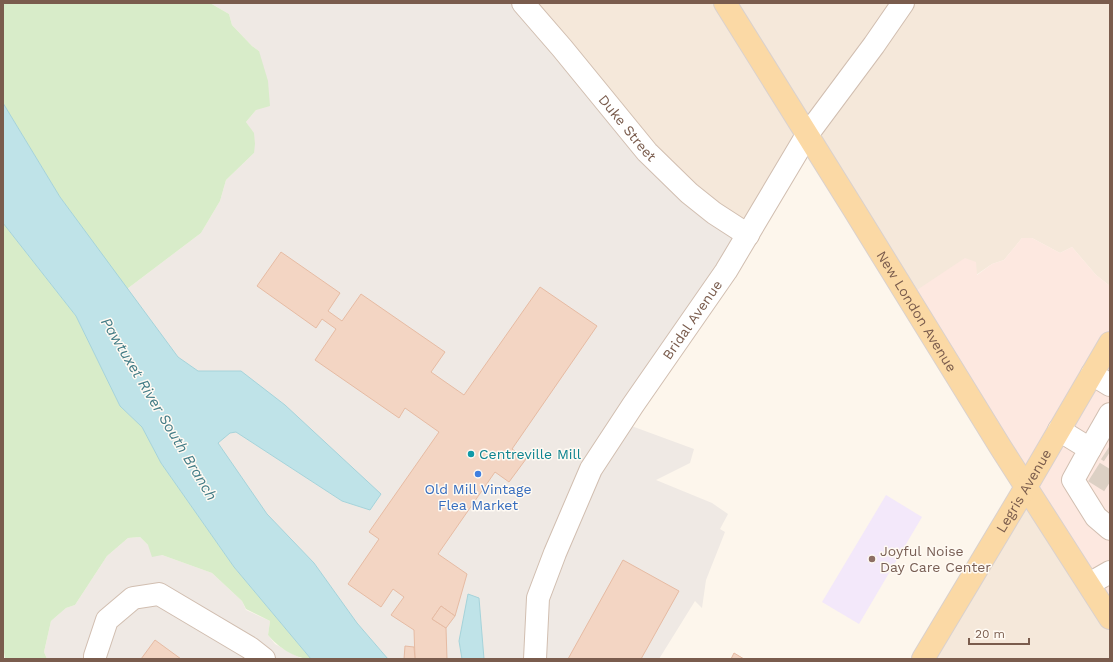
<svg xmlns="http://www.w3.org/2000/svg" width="1113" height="662" viewBox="0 0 1113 662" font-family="'Work Sans',sans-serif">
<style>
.residential{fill:#f5e8da}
.commercial{fill:#fde8e0}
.industrial{fill:#efe9e4}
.education{fill:#f3e8fa}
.green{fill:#d8ecc9}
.water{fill:#bfe3e8;stroke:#a5d3da}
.building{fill:#f3d5c3;stroke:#e6bba3}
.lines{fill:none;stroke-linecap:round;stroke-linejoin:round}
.minor-tunnel{stroke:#dcd0c4;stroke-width:22;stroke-dasharray:22 11;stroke-linecap:butt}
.minor-casing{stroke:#d1beb0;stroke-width:24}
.major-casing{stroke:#dad1cd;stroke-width:24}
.minor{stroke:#fff;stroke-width:22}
.major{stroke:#fbd9a5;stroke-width:22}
.culture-dot{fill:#0f9aa8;stroke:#fffaf3;stroke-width:1.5}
.shop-dot{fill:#3f7fe0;stroke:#fffaf3;stroke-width:1.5}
.education-dot{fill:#8d6e63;stroke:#fffaf3;stroke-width:1.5}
.labels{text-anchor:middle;stroke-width:3;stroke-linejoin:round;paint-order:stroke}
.street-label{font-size:14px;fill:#7a5c4d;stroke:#fffaf3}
.culture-label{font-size:14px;fill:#0d838f;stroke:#fffaf3;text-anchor:start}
.shop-label{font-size:14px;fill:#366cbe;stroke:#fffaf3}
.education-label{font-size:14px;fill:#785e54;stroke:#fffaf3;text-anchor:start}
.water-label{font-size:15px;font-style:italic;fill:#437c86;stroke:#fffaf3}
</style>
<rect width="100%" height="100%" fill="#fdf6ec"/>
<g class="residential">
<polygon points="522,3 1110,3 1110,286 1096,275 1072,247 1060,253 1032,238 1022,238 1004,260 992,264 976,275 908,296 811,150 761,227 700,201"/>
<polygon points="1025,489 1110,618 1110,659 921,659"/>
</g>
<polygon class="commercial" points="1022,238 1032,238 1060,253 1072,247 1096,275 1110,286 1110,618 908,296 965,258 976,262 977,275 992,264 1004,260"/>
<g class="industrial">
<polygon points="210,3 522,3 648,153 751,238 626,424 694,449 690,463 656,480 712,503 728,514 720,529 725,532 706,580 702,608 695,601 659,659 484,659 479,598 459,641 462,659 388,659 357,623 314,563 267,514 218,443 230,433 236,432 342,501 370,510 241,372 198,371 178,357 127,289 201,233 220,201 226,180 254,153 254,134 246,122 256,110 259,51 252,46 232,25 229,14"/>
<polygon points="140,537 148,545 162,555 212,573 242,601 246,610 270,621 268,635 275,644 302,659 47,659 44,652 51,621 66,608 75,605 107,556 128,538"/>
</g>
<polygon class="education" points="886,495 922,517 859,624 822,602"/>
<g class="green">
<polygon points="3,3 210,3 229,14 232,25 252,46 259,51 268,81 270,106 256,110 246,122 254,133 255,144 254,153 226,180 220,201 201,233 127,289 60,197 3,103"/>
<path d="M3,223L76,316L120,406L142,427L161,463L234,567L311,659C295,659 278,647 268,635L270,621L246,609L242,601L212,573L162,555L152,557L148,545L140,537L128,538L107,556L75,605L66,608L51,621L44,652L47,659H5L3,646Z"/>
</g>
<g class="water">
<polygon points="3,103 60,197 178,357 198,371 241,371 285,405 381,494 370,510 342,501 236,432 230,433 218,443 267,514 314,563 357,623 388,659 311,659 234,567 161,463 142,427 120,406 76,316 3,223"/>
<polygon points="468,594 479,598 484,659 462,659 459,641"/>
</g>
<g class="building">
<polygon points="281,252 340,293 328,311 342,321 361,294 445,352 431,372 464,395 540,287 597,326 512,449 526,459 509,482 495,472 438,554 467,574 455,616 441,606 432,619 446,628 447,659 415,659 414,630 391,615 404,597 393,589 381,607 348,584 379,539 369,532 439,432 405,408 399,418 315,360 336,329 322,319 316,328 257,286"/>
<polygon points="623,560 679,591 641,659 568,659"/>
<polygon points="441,606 455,616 446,628 432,619"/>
<polygon points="155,640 181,659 141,659"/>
<polygon points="405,646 414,647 415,659 404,659"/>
<polygon points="734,653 744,659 731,659"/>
</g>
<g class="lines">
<g class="minor-tunnel">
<polyline points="1107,450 1110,452"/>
<polyline points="1094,472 1110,482"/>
</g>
<defs>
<g id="minor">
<path id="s1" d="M523,3L562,48L647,152L689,193L714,213L748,235"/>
<polyline points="1092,374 1110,385"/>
<polyline points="1059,430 1090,449 1073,480 1096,517 1110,529"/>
<polyline points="1090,449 1110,414"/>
<polyline points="1089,584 1110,572"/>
<polyline points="95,659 95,656 107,620 133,598 159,594 250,648 264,659"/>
<path id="s2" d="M535,659L538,598L555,553L591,469L633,405L726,271L807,135L874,45L903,3"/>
</g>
<g id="major">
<path id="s3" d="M725,3L853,208L1001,448L1110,618"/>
<path id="s4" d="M923,659L1026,487L1110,343"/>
</g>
</defs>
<use href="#minor" class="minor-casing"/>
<use href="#major" class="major-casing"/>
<use href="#minor" class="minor"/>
<use href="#major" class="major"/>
</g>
<circle class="culture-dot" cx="471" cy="454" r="4"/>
<circle class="shop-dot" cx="478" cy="474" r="4"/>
<circle class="education-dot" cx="872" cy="559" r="4"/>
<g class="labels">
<g class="street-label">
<text dy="5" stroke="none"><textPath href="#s1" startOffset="163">Duke Street</textPath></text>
<text dy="5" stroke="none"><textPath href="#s3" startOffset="363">New London Avenue</textPath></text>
<text dy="5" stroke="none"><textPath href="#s2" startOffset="381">Bridal Avenue</textPath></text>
<text dy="5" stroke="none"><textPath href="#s4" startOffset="196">Legris Avenue</textPath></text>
</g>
<g class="culture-label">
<text x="479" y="459">Centreville Mill</text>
</g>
<g class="shop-label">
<text x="478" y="494">Old Mill Vintage<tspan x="478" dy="16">Flea Market</tspan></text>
</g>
<g class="education-label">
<text x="880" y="556">Joyful Noise<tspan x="880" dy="16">Day Care Center</tspan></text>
</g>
<g class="water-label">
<text transform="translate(159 409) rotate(59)" y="5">Pawtuxet River South Branch</text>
</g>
</g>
<rect width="1113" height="662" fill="none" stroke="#7a5c4d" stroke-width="8"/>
<path d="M969 638v6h60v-6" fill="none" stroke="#7a5c4d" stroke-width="2"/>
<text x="975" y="638" font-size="12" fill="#7a5c4d" stroke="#fffaf3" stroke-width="3" paint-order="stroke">20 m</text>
</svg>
